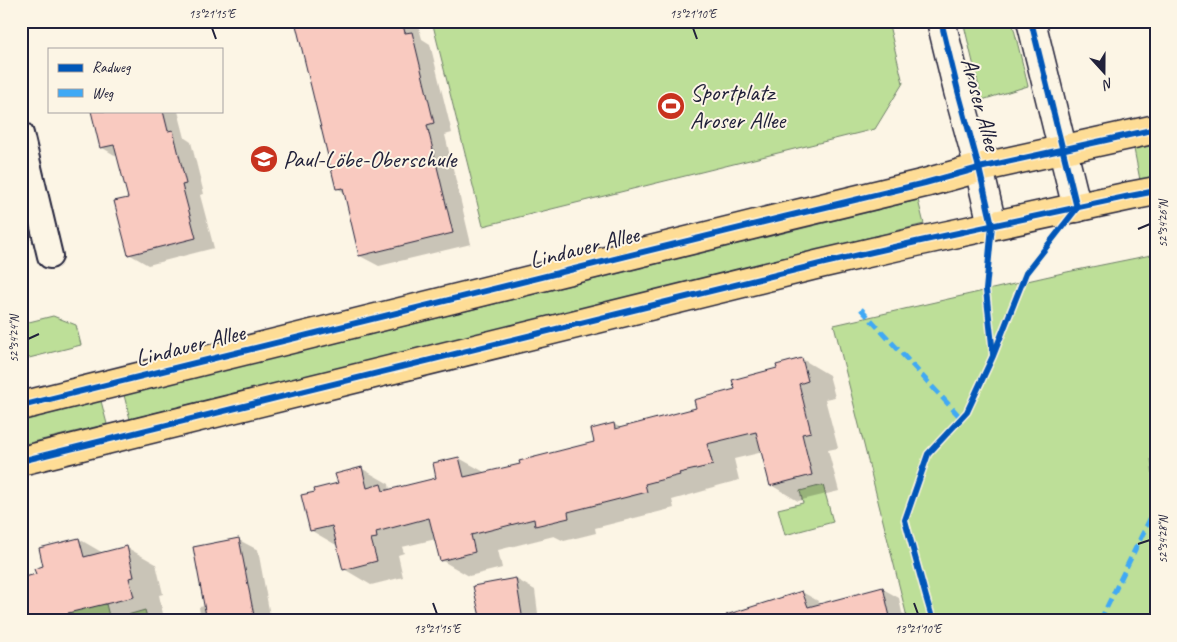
<svg xmlns="http://www.w3.org/2000/svg" width="1177" height="642" viewBox="0 0 1177 642" font-family="Caveat,sans-serif">
<style>
.green{fill:#bddf98;stroke:#70806a}
.shadow{fill:#0003}
.building{fill:#f9cac0;stroke:#22223b}
.lines{fill:none;stroke-linecap:round;stroke-linejoin:round}
.minor-casing{stroke:#22223b;stroke-width:28}
.secondary-casing{stroke:#22223b;stroke-width:31}
.primary-casing{stroke:#22223b;stroke-width:31}
.minor{stroke:#fcf5e5;stroke-width:24}
.secondary{stroke:#fcf5e5;stroke-width:28}
.primary{stroke:#fedd96;stroke-width:28}
.quiet{stroke:#3fa9f5;stroke-width:5;stroke-dasharray:10 5;stroke-linecap:butt}
.cycleway-casing{stroke:#fcf5e5;stroke-width:9}
.cycleway{stroke:#0057b8;stroke-width:6}
.ticks{fill:none;stroke:#22223b;stroke-width:2}
.labels{text-anchor:middle;stroke-width:4;stroke-linejoin:round;paint-order:stroke}
.poi-label{font-size:24px;fill:#22223b;stroke:#fcf5e5;text-anchor:start}
.street-label{font-size:24px;fill:#22223b;stroke:#fcf5e5}
.neatline{fill:none;stroke:#22223b;stroke-width:2}
.ticks-label{font-size:12px;text-anchor:middle;fill:#22223b}
</style>
<rect width="100%" height="100%" fill="#fcf5e5"/>
<filter id="ink" filterUnits="userSpaceOnUse"><feTurbulence type="fractalNoise" baseFrequency=".02" numOctaves="2"/><feDisplacementMap in="SourceGraphic" scale="10" xChannelSelector="R" yChannelSelector="G"/><feConvolveMatrix kernelMatrix="1 2 1 2 8 2 1 2 1" color-interpolation-filters="sRGB"/></filter>
<g filter="url(#ink)">
<g class="green">
<polygon points="432,21 888,21 903,83 875,129 483,226"/>
<polygon points="963,21 1012,21 1028,86 982,100"/>
<polygon points="1156,145 1156,176 1140,180 1134,149"/>
<polygon points="918,200 924,224 130,419 124,395"/>
<polygon points="1156,254 1156,458 1151,459 1156,501 1156,621 908,621 834,325 1067,272"/>
<polygon points="53,316 76,325 81,345 21,360 21,324"/>
<polygon points="101,401 107,424 21,445 21,421"/>
<polygon points="823,485 833,522 785,535 778,509 803,503 800,491"/>
<polygon points="106,604 110,620 145,610 148,621 53,621 65,605"/>
</g>
<g class="shadow">
<polygon points="297,21 417,21 422,39 430,44 452,133 445,135 471,244 379,266 360,256 345,193 337,188"/>
<polygon points="92,111 178,111 185,138 191,142 204,194 200,195 214,248 148,265 129,254 129,199 118,157 101,147"/>
<polygon points="802,359 829,375 835,397 825,399 838,448 828,450 839,491 798,501 771,485 763,452 734,459 739,480 706,489 707,490 672,500 674,508 595,528 596,533 564,541 554,536 498,550 502,568 469,576 441,560 436,539 402,547 404,553 398,555 403,577 371,585 344,569 338,546 312,531 316,493 339,484 361,468 389,484 390,491 438,479 459,458 486,473 521,465 596,443 614,424 621,428 698,409 779,369"/>
<polygon points="79,539 103,553 126,547 156,564 163,594 159,595 163,614 134,621 24,621 37,575"/>
<polygon points="239,540 258,550 271,621 201,621 199,607 206,606"/>
<polygon points="516,579 535,590 539,621 482,621"/>
<polygon points="883,589 899,598 902,613 909,616 910,621 721,621 720,618 802,592 818,601 819,605"/>
</g>
<g class="building">
<polygon points="295,21 402,21 405,33 412,32 434,123 427,125 453,233 359,256 343,188 336,189"/>
<polygon points="91,111 163,111 168,131 173,130 186,184 182,185 196,238 128,255 114,201 128,198 114,145 100,148"/>
<polygon points="802,358 808,381 799,384 811,432 802,434 812,475 770,486 756,432 707,444 713,465 679,473 680,475 645,484 647,492 568,512 569,518 535,526 534,519 471,535 475,552 440,561 429,518 376,532 377,538 371,539 377,561 343,570 332,526 310,531 301,495 315,492 314,489 338,483 335,474 362,467 367,488 381,484 383,491 436,478 433,463 459,457 464,477 520,464 519,461 594,442 591,429 614,423 615,429 696,408 694,400 735,389 732,380 777,368 776,365"/>
<polygon points="79,538 84,557 127,546 134,577 129,578 134,597 68,613 69,617 53,621 23,621 21,609 21,578 36,574 34,569 43,566 39,548"/>
<polygon points="239,538 255,621 207,621 193,547"/>
<polygon points="516,578 523,621 481,621 473,586"/>
<polygon points="883,587 891,621 727,621 726,615 802,591 808,607"/>
</g>
<g class="lines">
<defs>
<polyline id="minor" points="21,134 50,256"/>
<g id="secondary">
<polyline points="941,21 958,91 979,168 992,225"/>
<polyline points="1031,21 1077,208"/>
</g>
<g id="primary">
<polyline points="21,406 784,217 925,183 979,168 1156,129"/>
<polyline points="21,461 820,264 916,242 1130,196 1156,191"/>
</g>
</defs>
<use href="#minor" class="minor-casing"/>
<use href="#secondary" class="secondary-casing"/>
<use href="#primary" class="primary-casing"/>
<use href="#minor" class="minor"/>
<use href="#secondary" class="secondary"/>
<use href="#primary" class="primary"/>
<g class="quiet">
<polyline points="861,309 961,418"/>
<polyline points="1100,621 1151,517"/>
</g>
<defs>
<g id="cycleway">
<polyline points="941,21 958,91 979,168 992,225 986,290 993,354"/>
<polyline points="1031,21 1077,208"/>
<polyline points="21,406 784,217 925,183 979,168 1156,129"/>
<polyline points="21,461 820,264 916,242 1130,196 1156,191"/>
<polyline points="933,621 926,597 905,520 928,454 967,412 993,356 1026,273 1077,208"/>
</g>
</defs>
<use href="#cycleway" class="cycleway-casing"/>
<use href="#cycleway" class="cycleway"/>
</g>
</g>
<path class="ticks" d="M212,28L216,39M693,28L697,39M1138,229L1150,224M28,339L39,334M1138,544L1150,540M433,603L437,614M914,603L918,614"/>
<defs>
<symbol id="stadium-disc" viewBox="-11 -11 22 22"><circle r="9.5" fill="#c8321e" stroke="#fcf5e5"/><path d="M0-5a6.5 5 0 1 0 0 10a6.5 5 0 1 0 0-10ZM-3.5-1.8h7v3.6h-7Z" fill="#fff"/></symbol>
<symbol id="school-disc" viewBox="-11 -11 22 22"><circle r="9.5" fill="#c8321e" stroke="#fcf5e5"/><path d="M0-5L7-2L0 1L-7-2ZM-4 1L0 2.5L4 1V4Q0 6-4 4Z" fill="#fff"/></symbol>
</defs>
<g fill-rule="evenodd">
<use href="#stadium-disc" x="655" y="90" width="32" height="32"/>
<use href="#school-disc" x="248" y="143" width="32" height="32"/>
</g>
<g class="labels">
<g class="poi-label">
<text x="690" y="100">Sportplatz<tspan x="690" dy="28">Aroser Allee</tspan></text>
<text x="283" y="167">Paul-Löbe-Oberschule</text>
</g>
<g class="street-label">
<text transform="translate(981 104) rotate(75)" y="8">Aroser Allee</text>
<text transform="translate(584 247) rotate(-14)" y="8">Lindauer Allee</text>
<text transform="translate(190 345) rotate(-14)" y="8">Lindauer Allee</text>
</g>
</g>
<rect width="1177" height="642" fill="none" stroke="#fcf5e5" stroke-width="55"/>
<rect x="48" y="48" width="175" height="65" fill="#fcf5e5" stroke="#a5a1a1"/>
<rect x="58" y="64" width="25" height="8" fill="#0057b8" stroke="#a5a1a1"/>
<text x="92" y="72" font-size="15" fill="#22223b">Radweg</text>
<rect x="58" y="89" width="25" height="8" fill="#3fa9f5" stroke="#a5a1a1"/>
<text x="92" y="98" font-size="15" fill="#22223b">Weg</text>
<g transform="translate(1104 72) rotate(159)" stroke="#fcf5e5" stroke-width="4" paint-order="stroke">
<path d="M0-4L9 19L0 12L-9 19Z" fill="#22223b"/>
<text y="-8" font-size="14" font-weight="bold" text-anchor="middle" fill="#22223b">N</text>
</g>
<rect x="28" y="28" width="1122" height="586" class="neatline"/>
<g class="ticks-label">
<text x="212" y="18">13°21'15"E</text>
<text x="693" y="18">13°21'10"E</text>
<text transform="translate(1163 224) rotate(-90)" y="4">52°34'26"N</text>
<text transform="translate(14 339) rotate(-90)" y="4">52°34'24"N</text>
<text transform="translate(1163 540) rotate(-90)" y="4">52°34'28"N</text>
<text x="437" y="633">13°21'15"E</text>
<text x="918" y="633">13°21'10"E</text>
</g>
</svg>
